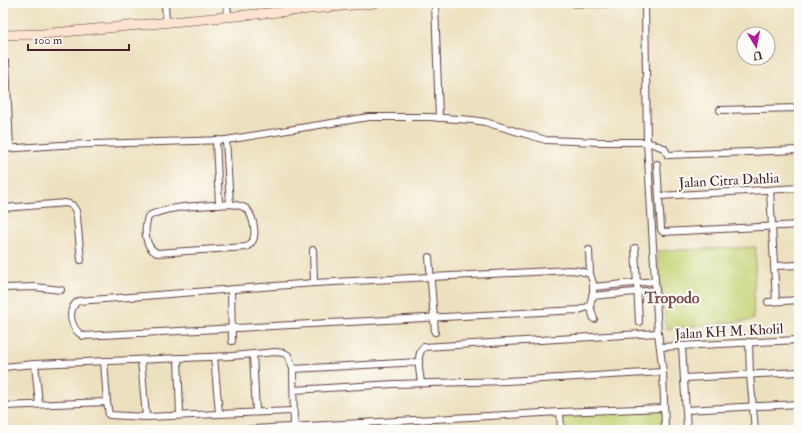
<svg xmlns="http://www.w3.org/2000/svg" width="802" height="433" viewBox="0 0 802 433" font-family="'IM FELL Double Pica',serif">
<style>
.green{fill:#c5d274;stroke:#887850}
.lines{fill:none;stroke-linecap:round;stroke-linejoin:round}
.street-casing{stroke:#623c41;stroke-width:8}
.secondary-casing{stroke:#623c41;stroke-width:10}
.street{stroke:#fff;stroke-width:6}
.secondary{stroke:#fde4d1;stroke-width:9}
.labels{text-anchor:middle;stroke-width:4;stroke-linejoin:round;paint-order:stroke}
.street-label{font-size:14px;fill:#4a1f2b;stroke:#fdfcf7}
.quarter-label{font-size:16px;font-weight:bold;fill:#825151;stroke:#fdfcf7}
</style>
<rect width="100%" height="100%" fill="#fdfcf7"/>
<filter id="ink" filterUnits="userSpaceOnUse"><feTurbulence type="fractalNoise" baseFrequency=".025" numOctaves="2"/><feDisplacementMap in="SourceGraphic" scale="8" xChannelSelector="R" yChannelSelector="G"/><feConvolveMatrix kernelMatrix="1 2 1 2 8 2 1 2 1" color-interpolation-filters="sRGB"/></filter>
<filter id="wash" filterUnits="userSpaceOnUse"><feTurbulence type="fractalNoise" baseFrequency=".012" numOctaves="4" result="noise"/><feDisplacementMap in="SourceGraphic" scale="16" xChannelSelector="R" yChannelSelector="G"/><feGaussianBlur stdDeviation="0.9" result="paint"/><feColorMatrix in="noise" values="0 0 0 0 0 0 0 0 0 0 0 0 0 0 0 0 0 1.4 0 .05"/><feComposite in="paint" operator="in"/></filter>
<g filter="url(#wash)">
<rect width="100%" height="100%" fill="#ece1bf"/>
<g class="green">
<polygon points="756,247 753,320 666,329 657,251"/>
<polygon points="664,408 665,430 561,430 560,412"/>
</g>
</g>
<g filter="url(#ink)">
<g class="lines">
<defs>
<g id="street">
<polyline points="165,3 166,23"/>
<polyline points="227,3 228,16"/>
<polyline points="435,3 439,118"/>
<polyline points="645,3 647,142 658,333 663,372 665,430"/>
<polyline points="6,63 10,148"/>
<polyline points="720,110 799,108"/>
<polyline points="216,140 219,205"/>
<polyline points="226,140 230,204"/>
<polyline points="3,149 61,145 226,140 369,117 429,117 472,120 485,122 546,140 599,142 647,142 664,148 668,155"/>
<polyline points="668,155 799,150"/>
<polyline points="657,164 661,229 663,232 799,225"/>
<polyline points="770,190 776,301"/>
<polyline points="659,196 799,188"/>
<path d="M230,204C235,205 241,205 245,208C253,213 258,236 251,243C250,245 248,246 246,247L157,253C144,247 144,229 148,217C164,205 209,206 230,204Z"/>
<polyline points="3,208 66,203 72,205 76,211 77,218 81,260"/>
<polyline points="635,248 639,322"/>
<polyline points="313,250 314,283"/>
<polyline points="589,250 590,274 593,283 593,292 590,306 594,319"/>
<polyline points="429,257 435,332"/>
<polyline points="774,266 799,265"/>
<polyline points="593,287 655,281"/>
<polyline points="3,288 35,287 61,290"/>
<polyline points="231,290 232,341"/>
<polyline points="592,296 656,290"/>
<polyline points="768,302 799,300"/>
<path d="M590,306L579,310L83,336C71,329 66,311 78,301L314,283L570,270L580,271L590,274"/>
<polyline points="749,342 750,375 755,430"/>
<polyline points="682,346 687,430"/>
<polyline points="660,347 799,340"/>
<polyline points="253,354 256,412"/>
<polyline points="214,357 219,413"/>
<polyline points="178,358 180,415"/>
<polyline points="141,360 146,417"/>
<polyline points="104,361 107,402 109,415 146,417 293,411"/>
<polyline points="35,364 39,404"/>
<polyline points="3,367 35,364 232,356 275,352 284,353 288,355 293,369 294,427"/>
<polyline points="293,369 419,362"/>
<polyline points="684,378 799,372"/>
<path d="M421,383C420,372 415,355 424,347L658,333"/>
<polyline points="294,390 394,384 507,381 663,372"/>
<polyline points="3,406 107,402"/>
<polyline points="686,410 799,404"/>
<polyline points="560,412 561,430"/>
<polyline points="237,430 560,412 664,408"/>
</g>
<g id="secondary">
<polyline points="575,3 609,3"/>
<polyline points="3,35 42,34 375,3"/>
</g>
</defs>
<use href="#street" class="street-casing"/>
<use href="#secondary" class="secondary-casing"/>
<use href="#street" class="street"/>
<use href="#secondary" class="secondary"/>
</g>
</g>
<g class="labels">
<g class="street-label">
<text transform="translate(729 180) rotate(-3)" y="5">Jalan Citra Dahlia</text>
<text transform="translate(729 331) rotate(-3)" y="5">Jalan KH M. Kholil</text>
</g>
<g class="quarter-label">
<text x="672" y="303">Tropodo</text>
</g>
</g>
<rect width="802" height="433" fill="none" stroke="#fdfcf7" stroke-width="16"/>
<g transform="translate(756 46) rotate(170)"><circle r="19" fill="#fdfcf7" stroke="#b5a4a5"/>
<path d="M0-3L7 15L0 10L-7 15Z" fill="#b5179e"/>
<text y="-6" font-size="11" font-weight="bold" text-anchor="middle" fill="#4a1f2b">U</text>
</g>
<path d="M28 44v6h101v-6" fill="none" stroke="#4a1f2b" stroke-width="2"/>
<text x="34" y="44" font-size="12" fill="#4a1f2b" stroke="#fdfcf7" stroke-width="3" paint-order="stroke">100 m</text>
</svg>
